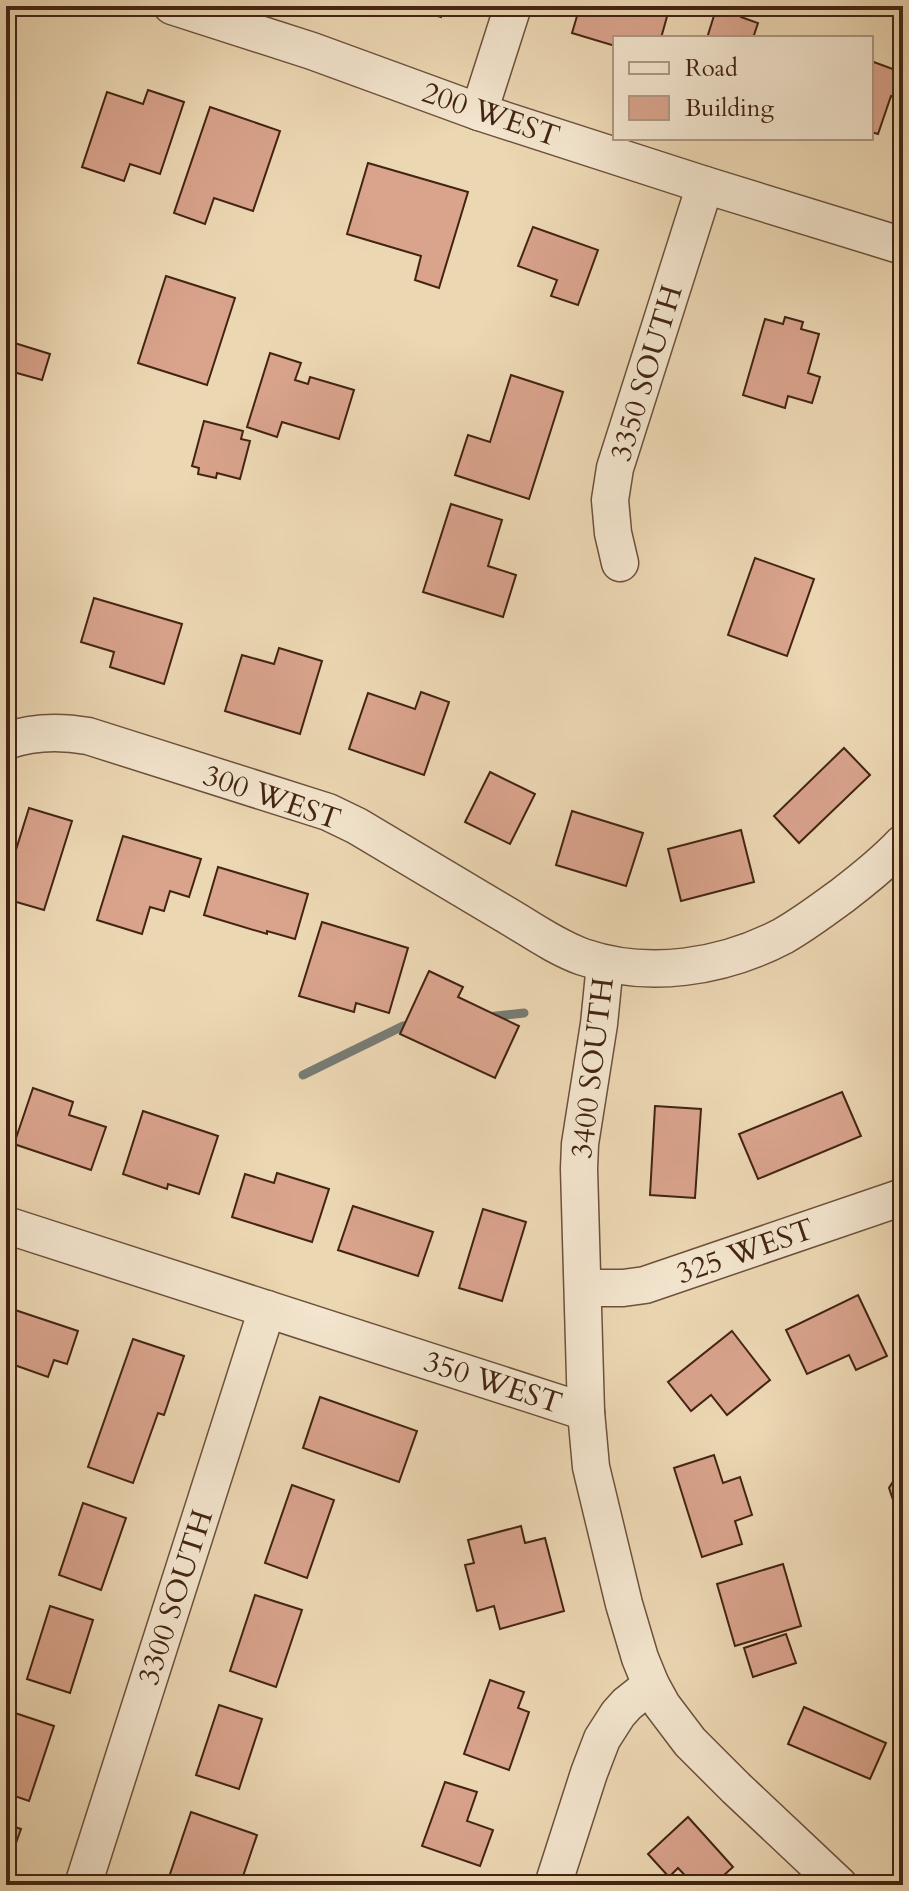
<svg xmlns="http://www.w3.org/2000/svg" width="909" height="1891" viewBox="0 0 909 1891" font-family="Cardo,serif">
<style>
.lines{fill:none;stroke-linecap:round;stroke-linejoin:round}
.stream{stroke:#787c75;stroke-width:9}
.building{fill:#d9a38c;stroke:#432413;stroke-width:2}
.minor-casing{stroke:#6d513b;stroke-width:39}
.minor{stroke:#f3e5ce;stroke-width:36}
.labels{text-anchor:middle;stroke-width:7;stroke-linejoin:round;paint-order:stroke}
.street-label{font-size:30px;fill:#432413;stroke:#f3e5ce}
</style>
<rect width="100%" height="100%" fill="#ecd7b3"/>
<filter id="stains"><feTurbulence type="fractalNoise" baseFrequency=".0025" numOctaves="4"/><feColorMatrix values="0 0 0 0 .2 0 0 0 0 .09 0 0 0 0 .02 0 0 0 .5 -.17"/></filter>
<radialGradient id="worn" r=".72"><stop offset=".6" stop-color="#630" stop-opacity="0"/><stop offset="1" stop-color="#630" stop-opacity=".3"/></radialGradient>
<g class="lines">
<g class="stream">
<polyline points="487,1017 524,1013"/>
<polyline points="303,1075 403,1026 413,1025"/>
</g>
</g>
<g class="building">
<polygon points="405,6 445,6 441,17"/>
<polygon points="580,6 670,6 661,38 615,38 615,46 572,33"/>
<polygon points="717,6 736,6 743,9 741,17 758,23 753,38 707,38"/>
<polygon points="903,57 903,100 891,96 878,134 871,132 871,61 898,71"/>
<polygon points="148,90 184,102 160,174 130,164 124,181 82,167 107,92 143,104"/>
<polygon points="210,107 280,131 253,211 214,198 205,224 174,213"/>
<polygon points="368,163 468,192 439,288 415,280 421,256 347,234"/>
<polygon points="533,227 598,250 578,305 551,296 557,280 518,266"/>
<polygon points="166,276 235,298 207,385 138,363"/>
<polygon points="785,317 803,322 801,329 819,334 808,373 820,377 812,403 788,396 785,408 743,395 765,319 783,324"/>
<polygon points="8,341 50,354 42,380 6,370"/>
<polygon points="270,353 301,363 295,380 308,384 310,377 354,390 339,439 282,422 277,437 247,427"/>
<polygon points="511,375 563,392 529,499 455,475 468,435 490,442"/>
<polygon points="204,421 243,431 241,439 250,441 240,479 217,473 216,478 198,474 199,468 192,466"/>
<polygon points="451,504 502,520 488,566 516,575 503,617 423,592"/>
<rect x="6" y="539" width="10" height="57"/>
<polygon points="755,558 814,579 787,656 728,635"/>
<polygon points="94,598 182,624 164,684 110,667 114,652 81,642"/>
<polygon points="279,648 322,661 300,734 225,711 242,655 274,664"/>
<polygon points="421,692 449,702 424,775 349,749 368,693 415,709"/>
<polygon points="844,748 870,775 799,843 774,816"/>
<polygon points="490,772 535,794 510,844 465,822"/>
<polygon points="29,808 72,821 44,910 6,899 6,882"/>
<polygon points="572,811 643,833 626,886 556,865"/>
<polygon points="741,830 754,882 681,901 668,849"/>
<polygon points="123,836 201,859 189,897 170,891 164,911 150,907 142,934 97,920"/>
<polygon points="218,867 308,894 295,939 267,931 267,934 204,915"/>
<polygon points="322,922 408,948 389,1013 356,1003 354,1012 299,996"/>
<polygon points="429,971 463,987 458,997 519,1026 495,1078 400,1034"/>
<polygon points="33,1088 73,1102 69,1115 106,1127 91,1170 14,1144"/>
<polygon points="842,1092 861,1136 758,1179 739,1134"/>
<polygon points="655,1106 701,1109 695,1198 650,1195"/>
<polygon points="143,1111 218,1136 199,1194 168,1184 167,1189 123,1174"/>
<polygon points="277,1173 329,1189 312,1242 232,1217 245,1174 274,1183"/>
<polygon points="353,1206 433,1232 418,1276 338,1250"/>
<polygon points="483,1209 526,1222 502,1301 459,1288"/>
<polygon points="858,1295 887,1356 856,1370 849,1355 807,1374 786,1330"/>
<polygon points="6,1307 78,1331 67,1364 54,1360 48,1377 6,1362"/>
<polygon points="732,1331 770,1380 727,1415 711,1395 691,1411 668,1382"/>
<polygon points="133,1339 184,1356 164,1415 158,1413 133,1483 88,1467"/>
<polygon points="320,1397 417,1431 399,1482 303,1448"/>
<polygon points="714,1455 723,1483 740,1477 752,1515 735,1521 742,1544 702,1557 674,1468"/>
<polygon points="903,1466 903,1530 889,1488"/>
<polygon points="292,1485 334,1500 307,1578 265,1563"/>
<polygon points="83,1503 126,1518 101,1590 59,1575"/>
<polygon points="521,1526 525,1543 545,1538 564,1611 500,1629 494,1606 477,1611 465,1565 474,1563 468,1540"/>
<polygon points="783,1564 801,1626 735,1646 717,1584"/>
<polygon points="255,1595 302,1610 276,1687 230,1671"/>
<polygon points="50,1606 93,1620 70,1693 27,1679"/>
<polygon points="786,1634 796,1663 753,1677 744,1648"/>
<polygon points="490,1680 524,1692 518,1708 529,1712 509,1770 464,1754"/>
<polygon points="219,1705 262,1719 239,1789 196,1775"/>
<polygon points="804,1707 886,1743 870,1779 788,1744"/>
<polygon points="6,1710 54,1726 29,1801 6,1793"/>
<polygon points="445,1782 477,1792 467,1821 493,1830 480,1866 422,1846"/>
<polygon points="191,1812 257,1835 240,1885 172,1885 167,1883"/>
<polygon points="688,1817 733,1867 713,1885 694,1885 678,1868 669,1877 648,1854"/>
<polygon points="6,1824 21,1829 6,1871"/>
</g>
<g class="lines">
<defs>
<g id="minor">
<polyline points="172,6 312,51 479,112 705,185 903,246"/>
<polyline points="479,112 513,6"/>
<polyline points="620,563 613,533 610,500 615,468 705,185"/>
<path d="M6,741C34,731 60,731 88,736L328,812L357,826C405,855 454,884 503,913C529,928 555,947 583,957C648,979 722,968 783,936C804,924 824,909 843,895C864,879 885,862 903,843"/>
<polyline points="605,964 599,1024 580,1144 579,1169 586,1412 591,1467 624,1604 640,1658 651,1685 662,1705 690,1742 736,1788 839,1885"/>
<polyline points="6,1225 586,1412"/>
<polyline points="583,1288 623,1288 645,1285 903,1197"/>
<polyline points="83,1885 267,1309"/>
<polyline points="553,1885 589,1773 602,1739 618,1714 627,1704 651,1685"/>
</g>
</defs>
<use href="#minor" class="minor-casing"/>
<use href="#minor" class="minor"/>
</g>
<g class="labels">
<g class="street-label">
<text transform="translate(491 114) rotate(19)" y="10">200 WEST</text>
<text transform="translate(646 373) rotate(-73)" y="10">3350 SOUTH</text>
<text transform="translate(272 797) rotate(19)" y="10">300 WEST</text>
<text transform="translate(592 1068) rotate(-83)" y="10">3400 SOUTH</text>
<text transform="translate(745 1251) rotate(-19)" y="10">325 WEST</text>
<text transform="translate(493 1382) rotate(18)" y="10">350 WEST</text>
<text transform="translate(175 1597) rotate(-72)" y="10">3300 SOUTH</text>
</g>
</g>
<rect width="909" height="1891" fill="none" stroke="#ecd7b3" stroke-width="32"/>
<rect x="8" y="8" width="893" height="1875" fill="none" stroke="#432413" stroke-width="4"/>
<rect x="16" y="16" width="877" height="1859" fill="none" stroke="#432413" stroke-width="2"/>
<rect x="613" y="36" width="260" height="104" fill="#f3e5ce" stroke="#ad9883" stroke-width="2"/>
<rect x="629" y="62" width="40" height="12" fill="#f3e5ce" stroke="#ad9883" stroke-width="2"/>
<text x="685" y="76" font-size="24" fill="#432413">Road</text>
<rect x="629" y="96" width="40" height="24" fill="#d9a38c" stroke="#ad9883" stroke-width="2"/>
<text x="685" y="116" font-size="24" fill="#432413">Building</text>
<rect width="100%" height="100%" filter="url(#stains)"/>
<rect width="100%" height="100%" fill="url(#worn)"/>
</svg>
